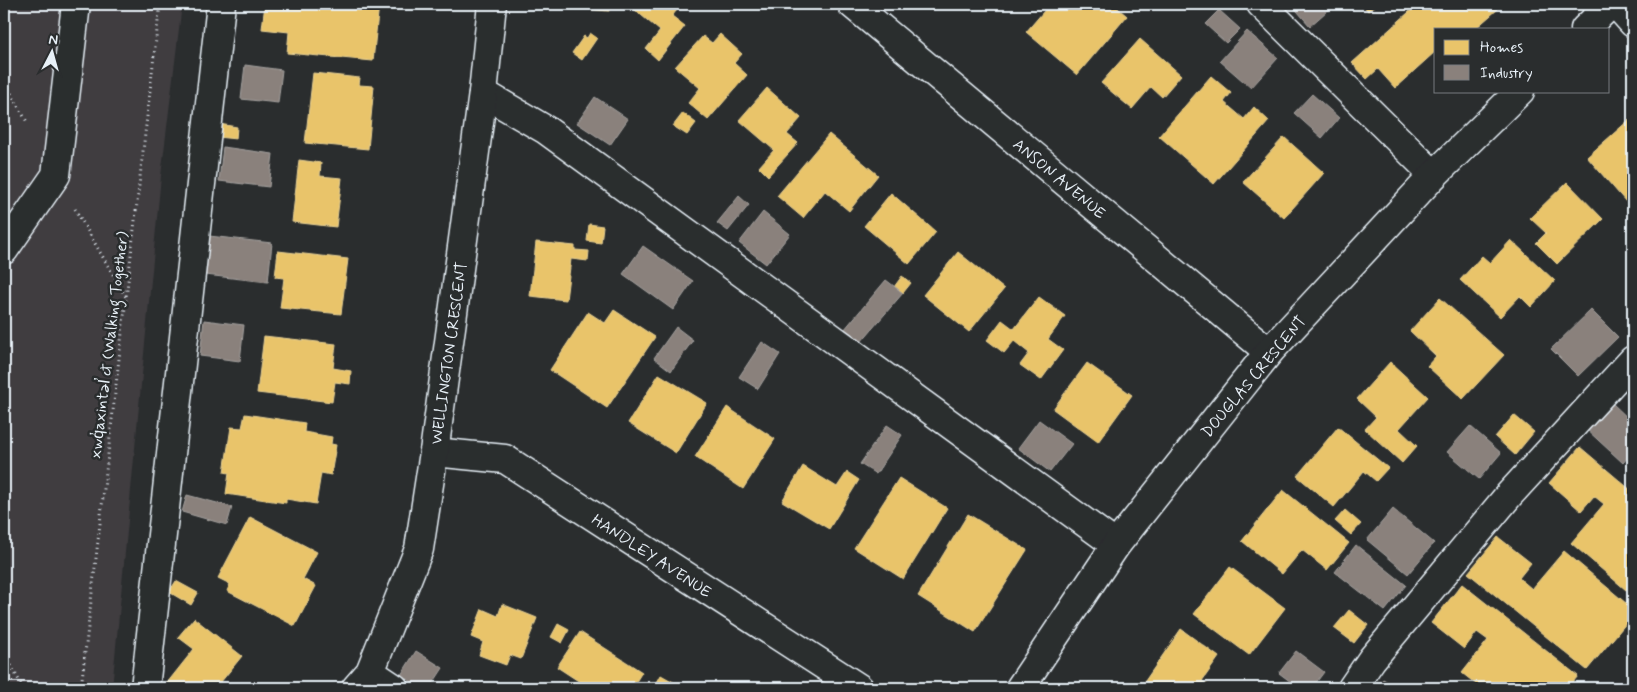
<svg xmlns="http://www.w3.org/2000/svg" width="1637" height="692" viewBox="0 0 1637 692" font-family="Mynerve,sans-serif">
<style>
.built{fill:#403d41}
.homes{fill:#e9c46a;stroke:#e9d295}
.industry{fill:#8a817c;stroke:#a6a3a1}
.lines{fill:none;stroke-linecap:round;stroke-linejoin:round}
.minor-casing{stroke:#e8f1f8;stroke-width:31}
.path{stroke:#e8f1f8;stroke-width:3;stroke-dasharray:1 4;stroke-linecap:butt}
.minor{stroke:#2a2d2e;stroke-width:28}
.labels{text-anchor:middle;stroke-width:5;stroke-linejoin:round;paint-order:stroke}
.street-label{font-size:16px;fill:#e8f1f8;stroke:#2a2d2e}
</style>
<rect width="100%" height="100%" fill="#2a2d2e"/>
<filter id="ink" filterUnits="userSpaceOnUse"><feTurbulence type="fractalNoise" baseFrequency=".02" numOctaves="2"/><feDisplacementMap in="SourceGraphic" scale="10" xChannelSelector="R" yChannelSelector="G"/><feConvolveMatrix kernelMatrix="1 2 1 2 8 2 1 2 1" color-interpolation-filters="sRGB"/></filter>
<g filter="url(#ink)">
<polygon class="built" points="4,4 182,4 161,176 112,688 4,688"/>
<g class="homes">
<polygon points="265,4 379,4 373,61 287,53 289,32 262,29"/>
<polygon points="560,4 609,4 609,11 560,7"/>
<polygon points="628,4 682,4 672,16 685,26 658,60 646,49 660,31"/>
<polygon points="1050,4 1113,4 1127,16 1077,75 1026,32"/>
<polygon points="1362,4 1377,4 1368,11"/>
<polygon points="1418,4 1493,4 1498,9 1475,29 1436,29 1436,51 1395,88 1378,69 1367,79 1352,63"/>
<polygon points="590,33 597,38 582,60 572,53 584,36 587,38"/>
<polygon points="720,34 742,54 734,63 747,75 708,120 688,103 700,88 675,67 703,36 712,43"/>
<polygon points="1140,39 1181,75 1162,97 1151,87 1132,109 1101,83"/>
<polygon points="313,73 360,78 359,85 374,86 368,149 305,143"/>
<polygon points="1211,76 1231,93 1224,102 1244,119 1254,107 1269,121 1214,184 1159,136"/>
<polygon points="767,88 801,118 787,134 798,143 768,176 759,167 774,150 739,120"/>
<polygon points="683,113 696,123 687,135 673,126"/>
<polygon points="1629,120 1633,125 1633,210 1587,157"/>
<polygon points="219,124 237,127 236,139 217,137"/>
<polygon points="829,134 878,175 849,211 825,191 803,218 777,196"/>
<polygon points="1284,137 1324,173 1284,218 1243,182"/>
<polygon points="299,160 321,163 320,176 342,178 336,227 292,222"/>
<polygon points="1567,182 1603,219 1557,264 1536,243 1546,233 1530,218"/>
<polygon points="891,193 936,232 909,264 864,226"/>
<polygon points="589,224 603,226 601,243 587,241"/>
<polygon points="1511,240 1555,281 1531,307 1520,296 1500,317 1460,280 1482,256 1490,263"/>
<polygon points="536,242 575,246 575,250 589,251 588,261 571,259 566,300 530,296"/>
<polygon points="278,251 348,259 341,314 280,308 284,278 275,277"/>
<polygon points="958,252 1004,289 969,332 923,295"/>
<polygon points="902,276 911,283 903,293 894,287"/>
<polygon points="1039,297 1065,316 1048,339 1063,350 1041,380 1020,365 1029,353 1014,341 1004,353 987,340 1002,320 1014,329"/>
<polygon points="1440,298 1504,355 1463,399 1427,366 1436,356 1410,331"/>
<polygon points="614,310 655,337 607,408 550,370 588,312 605,323"/>
<polygon points="264,336 336,344 333,368 351,371 350,384 335,382 332,402 257,393"/>
<polygon points="1390,362 1428,397 1399,429 1417,446 1402,463 1365,429 1376,417 1357,399"/>
<polygon points="1087,363 1132,395 1098,442 1053,409"/>
<polygon points="659,374 707,403 676,453 628,423"/>
<polygon points="727,407 775,439 743,489 695,457"/>
<polygon points="245,414 305,423 304,432 332,437 331,444 336,445 331,475 321,473 316,504 286,499 286,503 226,494 229,473 224,472 231,427 242,428"/>
<polygon points="1514,415 1534,432 1515,455 1495,437"/>
<polygon points="1338,427 1388,468 1376,481 1364,471 1334,507 1297,476"/>
<polygon points="1580,447 1633,492 1633,596 1571,543 1604,504 1594,496 1581,511 1549,483"/>
<polygon points="803,466 837,487 847,472 859,480 829,529 782,501"/>
<polygon points="899,478 947,508 903,579 854,548"/>
<polygon points="1283,490 1349,543 1327,570 1302,550 1282,574 1242,541"/>
<polygon points="1345,510 1361,524 1351,535 1335,521"/>
<polygon points="968,514 1027,550 975,632 918,596"/>
<polygon points="250,517 317,552 303,579 316,586 295,626 227,591 230,584 218,578"/>
<polygon points="1498,537 1531,563 1519,578 1532,589 1564,551 1633,609 1633,615 1587,670 1468,573"/>
<polygon points="1230,567 1285,608 1249,655 1194,614"/>
<polygon points="176,581 198,593 191,605 169,592"/>
<polygon points="1462,584 1578,676 1568,688 1481,688 1462,673 1488,640 1477,632 1464,649 1431,623"/>
<polygon points="502,604 537,618 521,659 510,655 506,665 479,655 483,642 471,637 482,609 498,616"/>
<polygon points="1349,610 1368,625 1354,643 1334,628"/>
<polygon points="194,618 242,656 216,688 163,688 194,649 178,637"/>
<polygon points="558,624 569,630 562,643 551,637"/>
<polygon points="1181,629 1219,657 1202,681 1212,688 1156,688 1145,681"/>
<polygon points="580,632 642,672 632,688 589,688 557,667"/>
<polygon points="661,675 684,688 654,688"/>
</g>
<g class="industry">
<polygon points="1291,4 1335,4 1310,26"/>
<polygon points="1219,10 1240,29 1226,43 1205,24"/>
<polygon points="1247,31 1278,58 1251,88 1220,61"/>
<polygon points="245,65 282,70 278,103 241,99"/>
<polygon points="1312,94 1339,118 1322,138 1294,113"/>
<polygon points="595,97 628,119 610,145 577,123"/>
<polygon points="223,147 273,154 269,187 219,181"/>
<polygon points="739,196 749,205 728,231 717,223"/>
<polygon points="763,212 790,234 766,264 739,243"/>
<polygon points="209,236 272,243 268,282 205,275"/>
<polygon points="643,246 693,281 673,310 623,274"/>
<polygon points="886,280 903,293 860,343 844,330"/>
<polygon points="1591,310 1618,337 1578,376 1551,349"/>
<polygon points="204,320 244,325 240,361 200,356"/>
<polygon points="676,327 693,340 671,371 654,358"/>
<polygon points="762,342 780,354 758,389 739,377"/>
<polygon points="1611,402 1633,423 1633,451 1623,463 1585,428"/>
<polygon points="1039,420 1072,444 1050,472 1018,448"/>
<polygon points="887,425 902,435 876,474 860,464"/>
<polygon points="1470,426 1501,453 1479,479 1447,452"/>
<polygon points="187,495 232,507 227,525 182,512"/>
<polygon points="1393,509 1434,543 1408,574 1367,540"/>
<polygon points="1356,545 1406,585 1385,611 1335,572"/>
<polygon points="416,651 443,668 430,688 422,688 401,675"/>
<polygon points="1296,651 1324,672 1312,688 1299,688 1279,673"/>
<polygon points="1383,679 1397,688 1377,688"/>
</g>
<g class="lines">
<defs>
<g id="minor">
<polyline points="852,4 1269,352"/>
<polyline points="1261,4 1434,175"/>
<polyline points="1616,4 1633,23"/>
<polyline points="1585,29 1611,4"/>
<polyline points="483,93 546,130 1116,545"/>
<polyline points="4,250 56,175 76,4"/>
<polyline points="434,452 505,459 859,688"/>
<polyline points="370,672 394,688"/>
<polyline points="145,688 221,4"/>
<polyline points="356,688 370,672 419,549 434,452 483,93 492,4"/>
<polyline points="1020,688 1116,545 1269,352 1434,175 1520,91"/>
<polyline points="1352,688 1372,659 1509,495 1633,360"/>
</g>
</defs>
<use href="#minor" class="minor-casing"/>
<g class="path">
<polyline points="4,80 27,122"/>
<polyline points="75,209 126,297"/>
<polyline points="4,652 23,688"/>
<polyline points="81,688 160,4"/>
</g>
<use href="#minor" class="minor"/>
</g>
</g>
<g class="labels">
<g class="street-label">
<text transform="translate(1060 178) rotate(40)" y="6">ANSON AVENUE</text>
<text transform="translate(108 345) rotate(-83)" y="6">xʷq̓axintəl̕ ct (Walking Together)</text>
<text transform="translate(448 353) rotate(-82)" y="6">WELLINGTON CRESCENT</text>
<text transform="translate(1253 376) rotate(-50)" y="6">DOUGLAS CRESCENT</text>
<text transform="translate(652 555) rotate(33)" y="6">HANDLEY AVENUE</text>
</g>
</g>
<rect width="1637" height="692" fill="none" stroke="#2a2d2e" stroke-width="20"/>
<rect x="10" y="10" width="1617" height="672" fill="none" stroke="#e8f1f8" stroke-width="2" filter="url(#ink)"/>
<rect x="1434" y="28" width="175" height="65" fill="#2a2d2e" stroke="#767b7f"/>
<rect x="1444" y="40" width="25" height="15" fill="#e9c46a" stroke="#767b7f"/>
<text x="1480" y="52" font-size="15" fill="#e8f1f8">Homes</text>
<rect x="1444" y="65" width="25" height="15" fill="#8a817c" stroke="#767b7f"/>
<text x="1480" y="78" font-size="15" fill="#e8f1f8">Industry</text>
<g transform="translate(52 52) rotate(6)" stroke="#2a2d2e" stroke-width="4" paint-order="stroke">
<path d="M0-4L9 19L0 12L-9 19Z" fill="#e8f1f8"/>
<text y="-8" font-size="14" font-weight="bold" text-anchor="middle" fill="#e8f1f8">N</text>
</g>
</svg>
